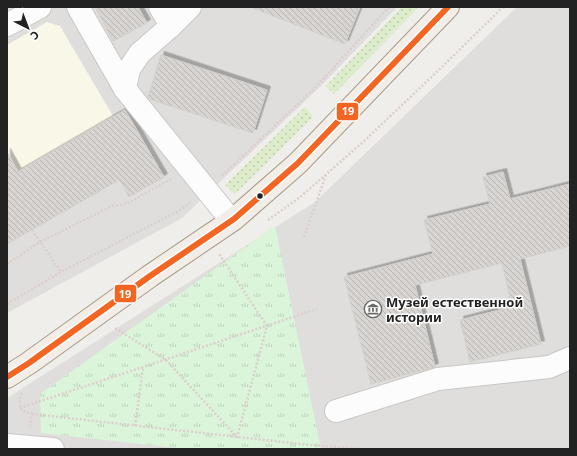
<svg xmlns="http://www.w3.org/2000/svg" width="577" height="456" viewBox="0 0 577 456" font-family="'Noto Sans',sans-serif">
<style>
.residential{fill:#dfdedc}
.education{fill:#f8f7e8}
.grass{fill:url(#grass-dots)}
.park{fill:url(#park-tufts)}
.building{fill:url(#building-back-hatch);stroke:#d3d0cc;filter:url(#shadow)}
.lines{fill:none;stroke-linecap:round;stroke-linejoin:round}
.minor-casing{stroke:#c9c8c7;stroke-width:24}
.major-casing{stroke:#a79c86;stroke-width:24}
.path{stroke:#dccecd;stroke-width:2.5;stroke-dasharray:2 2;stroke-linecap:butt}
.minor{stroke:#fdfcfc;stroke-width:22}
.major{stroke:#f3ede7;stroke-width:22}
.bus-1-casing{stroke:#fff;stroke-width:9}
.bus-1{stroke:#f26522;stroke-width:6}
.bus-dot{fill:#222;stroke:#fff;stroke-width:1.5}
.labels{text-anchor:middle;stroke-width:3;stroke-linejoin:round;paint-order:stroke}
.poi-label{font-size:13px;font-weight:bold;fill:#222;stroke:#fff;text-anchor:start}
.line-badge{stroke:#fff;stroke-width:1.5}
.badge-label{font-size:11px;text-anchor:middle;font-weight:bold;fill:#fff}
</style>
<defs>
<pattern id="grass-dots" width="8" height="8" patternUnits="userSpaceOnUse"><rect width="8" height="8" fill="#ddeccb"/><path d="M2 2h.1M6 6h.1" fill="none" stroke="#bdcaae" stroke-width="1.8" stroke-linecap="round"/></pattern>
<pattern id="park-tufts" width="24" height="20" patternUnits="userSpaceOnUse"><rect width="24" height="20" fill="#daf5da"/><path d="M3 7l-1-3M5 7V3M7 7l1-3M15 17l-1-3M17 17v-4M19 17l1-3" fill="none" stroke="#bbd2bb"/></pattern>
<pattern id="building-back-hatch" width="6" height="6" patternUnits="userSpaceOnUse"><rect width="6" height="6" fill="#d7d4d2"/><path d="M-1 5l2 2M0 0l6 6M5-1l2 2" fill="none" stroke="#b8b6b4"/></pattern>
<filter id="shadow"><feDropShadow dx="3.5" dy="-3.5" stdDeviation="0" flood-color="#0004"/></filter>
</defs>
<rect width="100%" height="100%" fill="#f0eeeb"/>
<g class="residential">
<polygon points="7,7 397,7 324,83 182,218 7,313"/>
<polygon points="517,7 570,7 570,449 7,449 7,398 315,202"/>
</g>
<polygon class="education" points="47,22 60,26 113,116 125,110 164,177 129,197 118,180 7,244 7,45"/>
<g class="grass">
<polygon points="402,7 419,7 334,94 326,86"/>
<polygon points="305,107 313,117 235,194 225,185"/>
</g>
<polygon class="park" points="275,226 321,449 187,449 41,433 40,394"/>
<g class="building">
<polygon points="95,7 138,7 147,23 113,41"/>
<polygon points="253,7 360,7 345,44 253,8"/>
<polygon points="161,55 267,90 253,133 149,99 148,97"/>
<polygon points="125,110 164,177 129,197 119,180 7,244 7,152 18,172"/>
<polygon points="503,172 510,199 570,184 570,246 520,259 541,344 470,362 460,320 512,307 502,263 415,285 435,367 371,384 344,277 433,254 424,220 490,204 483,177"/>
</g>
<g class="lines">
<defs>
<g id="minor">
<polyline points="78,7 125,89"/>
<polyline points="160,7 171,26 140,53 129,69 125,89 231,220"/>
<polyline points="7,25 40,7"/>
<polyline points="171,26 190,7"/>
<polyline points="336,411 438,379 549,367 570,358"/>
<polyline points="7,445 53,449"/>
</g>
<polyline id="major" points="7,377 29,363 150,276 234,219 298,163 448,7"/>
</defs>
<use href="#minor" class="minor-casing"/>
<use href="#major" class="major-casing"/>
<g class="path">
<polyline points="222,176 314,89 389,7"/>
<polyline points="268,220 299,198 362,143 443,66 503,7"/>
<polyline points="32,230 61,272"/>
<polyline points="304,237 326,175"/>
<polyline points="7,264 40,242 112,206 126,204 171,179"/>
<polyline points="7,304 61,272 180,210 190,203"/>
<polyline points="115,328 166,360 237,437 267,326 219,254"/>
<polyline points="22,393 20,397 20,408 25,412 32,414 30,426"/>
<polyline points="20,408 317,309"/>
<polyline points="32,414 310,445 363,449"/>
<polyline points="135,426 143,368"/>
</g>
<use href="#minor" class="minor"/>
<use href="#major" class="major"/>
<defs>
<polyline id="bus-1" points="7,377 29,363 150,276 234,219 298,163 448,7"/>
</defs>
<use href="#bus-1" class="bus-1-casing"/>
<use href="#bus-1" class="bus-1"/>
</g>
<defs>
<symbol id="museum-ring" viewBox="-11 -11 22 22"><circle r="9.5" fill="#fff" stroke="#6a6968" stroke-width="1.5"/><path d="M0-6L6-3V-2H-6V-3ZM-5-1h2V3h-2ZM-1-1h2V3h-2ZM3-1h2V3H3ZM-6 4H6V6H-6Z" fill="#6a6968"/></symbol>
</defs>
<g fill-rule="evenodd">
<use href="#museum-ring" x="363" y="299" width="20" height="20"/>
</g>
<circle class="bus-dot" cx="260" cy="196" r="3.5"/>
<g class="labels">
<g class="poi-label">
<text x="386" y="307">Музей естественной<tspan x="386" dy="15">истории</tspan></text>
</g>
</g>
<g class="line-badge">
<rect x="336" y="102" width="23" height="19" rx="4" fill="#f26522"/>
<rect x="114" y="284" width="23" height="19" rx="4" fill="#f26522"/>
</g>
<g class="badge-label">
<text x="348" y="115">19</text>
<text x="125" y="298">19</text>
</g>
<rect width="577" height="456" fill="none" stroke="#222222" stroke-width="16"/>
<g transform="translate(28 28) rotate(138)" stroke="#ffffff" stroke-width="3" paint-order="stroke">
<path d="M0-3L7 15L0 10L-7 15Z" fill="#222222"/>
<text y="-6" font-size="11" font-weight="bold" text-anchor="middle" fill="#222222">С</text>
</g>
</svg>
